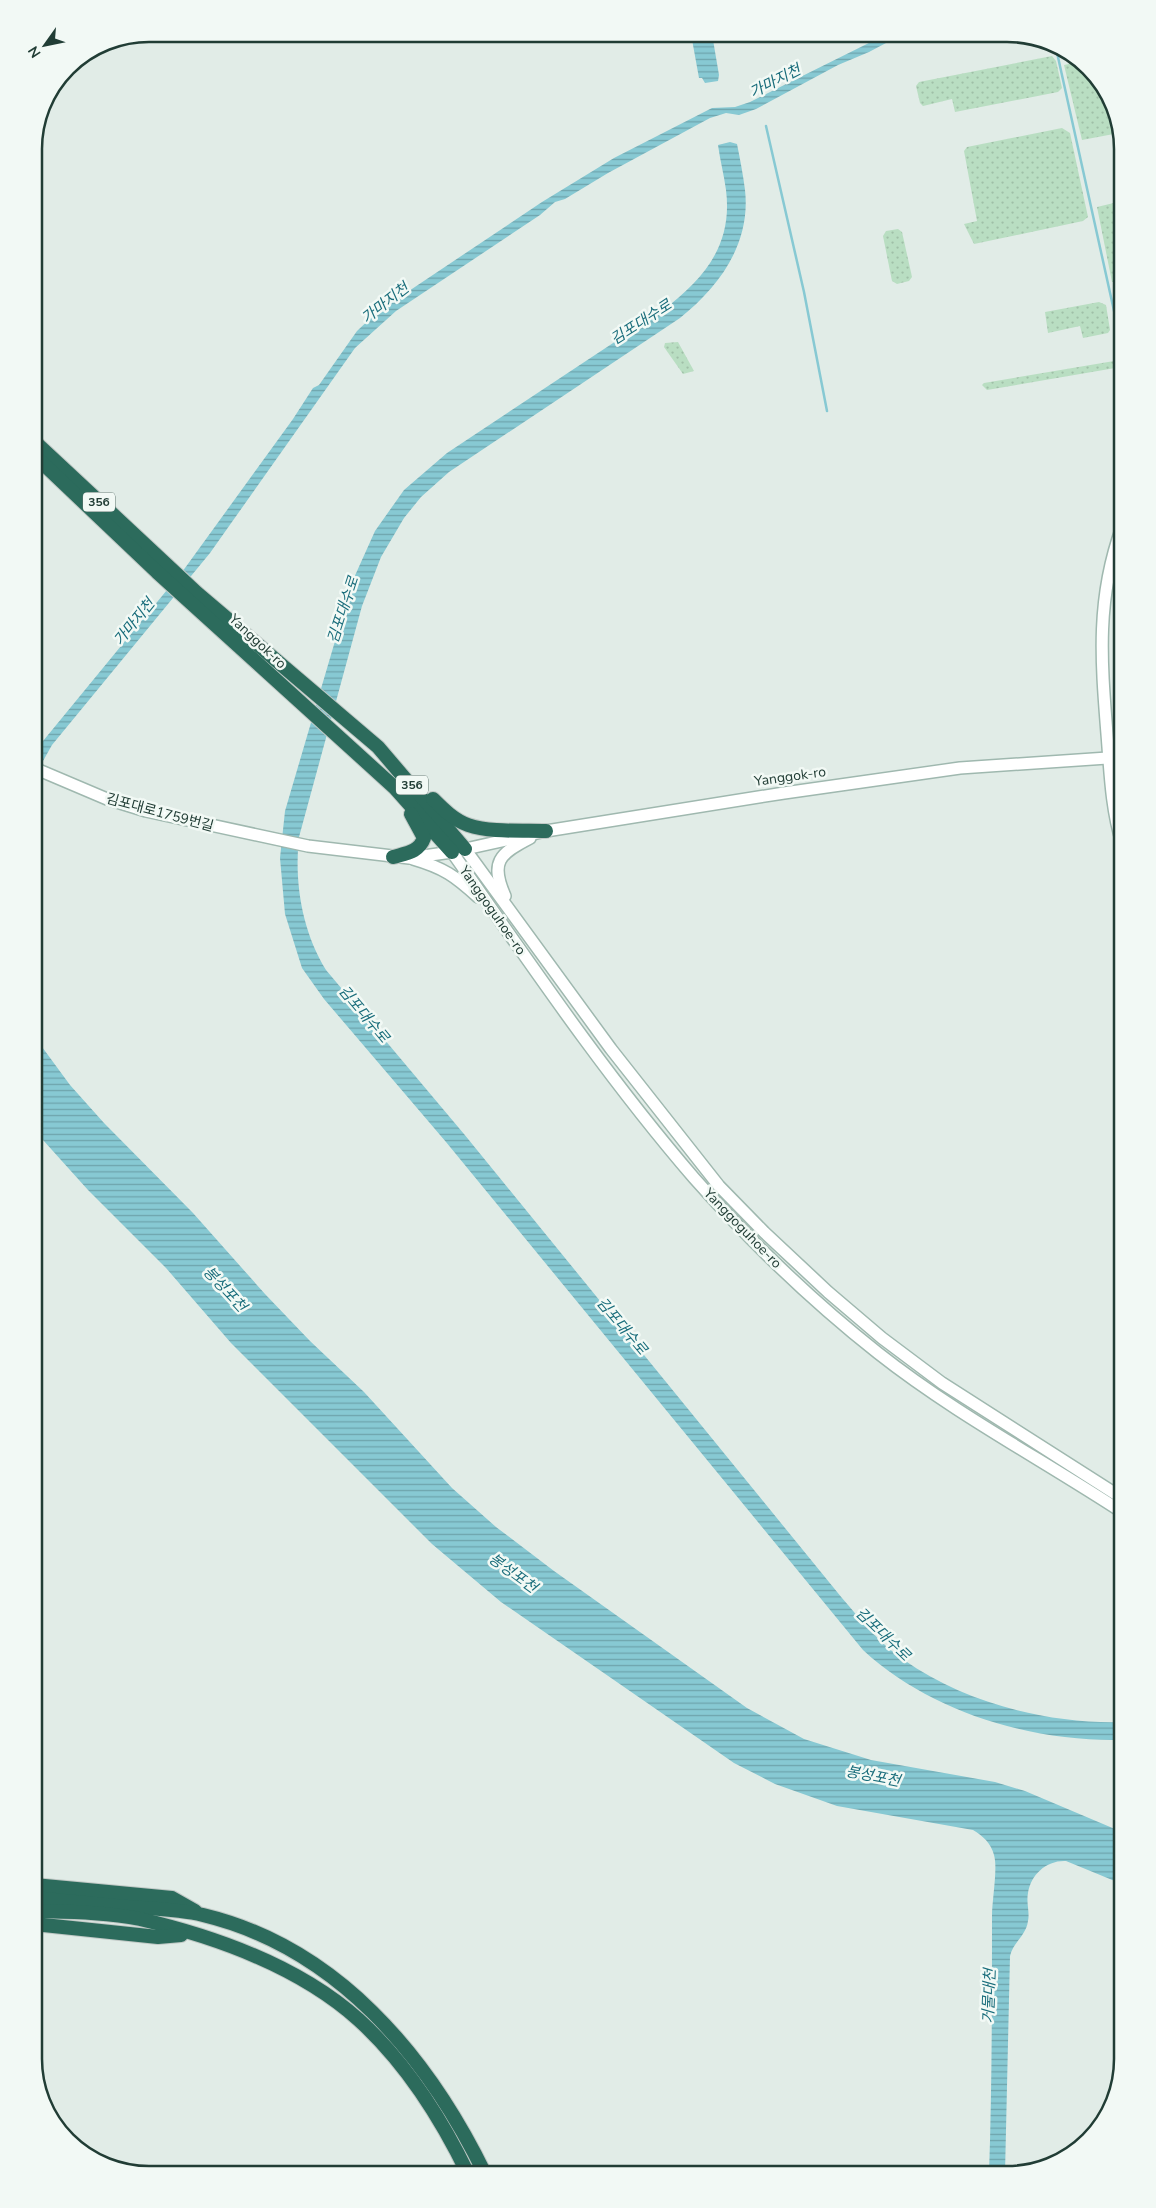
<svg xmlns="http://www.w3.org/2000/svg" width="1156" height="2208" viewBox="0 0 1156 2208" font-family="'Nunito Sans','Noto Sans KR',sans-serif">
<style>
.garden{fill:url(#garden-dots)}
.water{fill:url(#water-rules)}
.lines{fill:none;stroke-linecap:round;stroke-linejoin:round}
.stream{stroke:#87c9d3;stroke-width:2.5}
.secondary-casing{stroke:#9fb8af;stroke-width:14}
.highway-casing{stroke:#c1c9c6;stroke-width:16}
.secondary{stroke:#fff;stroke-width:11}
.highway{stroke:#2c6b5c;stroke-width:14}
.labels{text-anchor:middle;stroke-width:5;stroke-linejoin:round;paint-order:stroke}
.shield{fill:#f2f9f5;stroke:#60756f;stroke-width:1}
.shield-label{font-size:12px;font-weight:bold;fill:#213d35}
.street-label{font-size:14px;fill:#213d35;stroke:#f2f9f5}
.water-label{font-size:15px;font-style:italic;fill:#196d7b;stroke:#f2f9f5}
.rim{fill:none;stroke:#213d35;stroke-width:2.5}
</style>
<defs>
<pattern id="garden-dots" width="8" height="8" patternUnits="userSpaceOnUse" patternTransform="scale(1.25)"><rect width="8" height="8" fill="#b9dec2"/><path d="M2 2h.1M6 6h.1" fill="none" stroke="#9fbfa7" stroke-width="1.8" stroke-linecap="round"/></pattern>
<pattern id="water-rules" width="6" height="5" patternUnits="userSpaceOnUse" patternTransform="scale(1.25)"><rect width="6" height="5" fill="#87c9d3"/><path d="M0 2.5h6" fill="none" stroke="#6ea4ac"/></pattern>
</defs>
<rect width="100%" height="100%" fill="#e1ece7"/>
<g class="garden">
<polygon points="1052,56 1056,61 1062,88 1058,92 955,112 952,99 923,106 920,103 916,86 919,82"/>
<polygon points="1078,62 1113,105 1119,133 1082,140 1064,65"/>
<polygon points="1062,128 1070,133 1088,217 1083,221 974,244 964,224 977,221 964,151 967,147"/>
<polygon points="1122,201 1122,280 1112,282 1097,207"/>
<polygon points="898,229 902,232 912,277 909,281 897,284 892,281 883,236 886,231"/>
<polygon points="1099,302 1106,305 1110,330 1108,333 1083,338 1080,326 1048,333 1045,312"/>
<polygon points="678,342 694,371 683,374 664,347 665,343"/>
<polygon points="1120,360 1122,364 1121,367 993,389 987,390 982,385 984,383"/>
</g>
<g class="water">
<polygon points="691,34 712,34 719,75 718,81 705,83 702,78 699,78"/>
<polygon points="887,34 903,34 869,52 838,65 756,109 739,115 726,113 710,118 608,173 565,199 555,202 540,215 396,311 355,348 210,553 52,745 34,777 34,752 185,568 293,419 313,388 319,385 357,331 376,313 542,202 614,158 712,108 735,107 750,102"/>
<path d="M730,142L737,144C740,159 743,174 745,190C751,243 720,286 680,318L449,472L421,497L404,518L381,557L362,606L299,837C294,882 302,931 326,970L464,1134L842,1598C861,1620 880,1644 904,1660C965,1703 1048,1724 1122,1722V1740C1031,1742 930,1712 863,1650L446,1142L324,999L302,968L285,914L280,858L285,811L353,580L375,531L404,490L447,453L663,310C704,279 733,245 726,190C724,175 720,160 718,145Z"/>
<path d="M34,1036L70,1085L104,1123L193,1213L265,1294L310,1341L364,1392L452,1488L496,1527L554,1571L747,1708L804,1739L871,1760L995,1782L1025,1791L1122,1832V1884L1066,1861C1047,1860 1031,1874 1028,1893C1026,1903 1030,1912 1028,1921C1026,1936 1013,1942 1010,1956L1005,2174H989C992,2088 992,2002 992,1916C992,1900 998,1868 994,1855C991,1843 983,1836 973,1830L837,1806L775,1784L734,1763L501,1602L432,1544L231,1343L166,1268L88,1190L34,1130Z"/>
</g>
<g class="lines">
<g class="stream">
<polyline points="1056,48 1120,338"/>
<polyline points="766,126 804,292 827,411"/>
</g>
<defs>
<g id="secondary">
<polyline points="34,768 107,799 146,811 308,846 409,858 452,852 546,831 784,793 960,768 1122,757"/>
<path d="M1122,843C1111,808 1110,770 1107,734C1101,659 1096,599 1122,527"/>
<polyline points="465,849 611,1049 719,1186 764,1232 828,1292 882,1338 942,1383 1122,1498"/>
<path d="M452,852C529,962 606,1076 694,1178C750,1241 812,1301 878,1353C954,1413 1041,1459 1122,1512"/>
<path d="M413,859C444,868 455,876 478,897"/>
<path d="M505,896C490,862 499,854 530,838"/>
</g>
<g id="highway">
<polyline points="34,441 197,593 378,747 465,849"/>
<polyline points="34,455 157,572 395,788 452,852"/>
<path d="M433,799C443,809 454,820 468,825C492,833 521,830 546,831"/>
<path d="M393,857C407,853 419,852 424,838L411,814"/>
<polyline points="34,1885 172,1898 195,1911"/>
<path d="M34,1898C61,1900 89,1904 116,1906C144,1909 175,1908 203,1915C336,1947 427,2055 485,2174"/>
<path d="M34,1911C68,1912 106,1912 140,1919C217,1937 299,1966 359,2020C405,2062 441,2118 468,2174"/>
<polyline points="34,1924 158,1937 181,1935"/>
</g>
</defs>
<use href="#secondary" class="secondary-casing"/>
<use href="#highway" class="highway-casing"/>
<use href="#secondary" class="secondary"/>
<use href="#highway" class="highway"/>
</g>
<g class="labels">
<g class="shield">
<rect x="83" y="492.5" width="32" height="19" rx="4"/>
<rect x="396" y="775.5" width="32" height="19" rx="4"/>
</g>
<g class="shield-label">
<text x="99" y="506">356</text>
<text x="412" y="789">356</text>
</g>
<g class="street-label">
<text transform="translate(258 641) rotate(43)" y="5">Yanggok-ro</text>
<text transform="translate(790 776) rotate(-8)" y="5">Yanggok-ro</text>
<text transform="translate(160 812) rotate(15)" y="5">김포대로1759번길</text>
<text transform="translate(493 910) rotate(55)" y="5">Yanggoguhoe-ro</text>
<text transform="translate(743 1228) rotate(46)" y="5">Yanggoguhoe-ro</text>
</g>
<g class="water-label">
<text transform="translate(775 81) rotate(-27)" y="5">가마지천</text>
<text transform="translate(385 303) rotate(-38)" y="5">가마지천</text>
<text transform="translate(641 322) rotate(-33)" y="5">김포대수로</text>
<text transform="translate(343 610) rotate(-72)" y="5">김포대수로</text>
<text transform="translate(134 622) rotate(-51)" y="5">가마지천</text>
<text transform="translate(364 1014) rotate(50)" y="5">김포대수로</text>
<text transform="translate(225 1289) rotate(47)" y="5">봉성포천</text>
<text transform="translate(622 1326) rotate(50)" y="5">김포대수로</text>
<text transform="translate(513 1573) rotate(36)" y="5">봉성포천</text>
<text transform="translate(883 1634) rotate(44)" y="5">김포대수로</text>
<text transform="translate(873 1776) rotate(11)" y="5">봉성포천</text>
<text transform="translate(989 1996) rotate(-88)" y="5">거물대천</text>
</g>
</g>
<path d="M0 0H1156V2208H0ZM149 42H1007A107 107 0 0 1 1114 149V2059A107 107 0 0 1 1007 2166H149A107 107 0 0 1 42 2059V149A107 107 0 0 1 149 42Z" fill="#f2f9f5" fill-rule="evenodd"/>
<path class="rim" d="M149 42H1007A107 107 0 0 1 1114 149V2059A107 107 0 0 1 1007 2166H149A107 107 0 0 1 42 2059V149A107 107 0 0 1 149 42Z"/>
<g transform="translate(45 45) rotate(237)" stroke="#f2f9f5" stroke-width="4" paint-order="stroke">
<path d="M0-4L9 19L0 12L-9 19Z" fill="#213d35"/>
<text y="-8" font-size="14" font-weight="bold" text-anchor="middle" fill="#213d35">N</text>
</g>
</svg>
